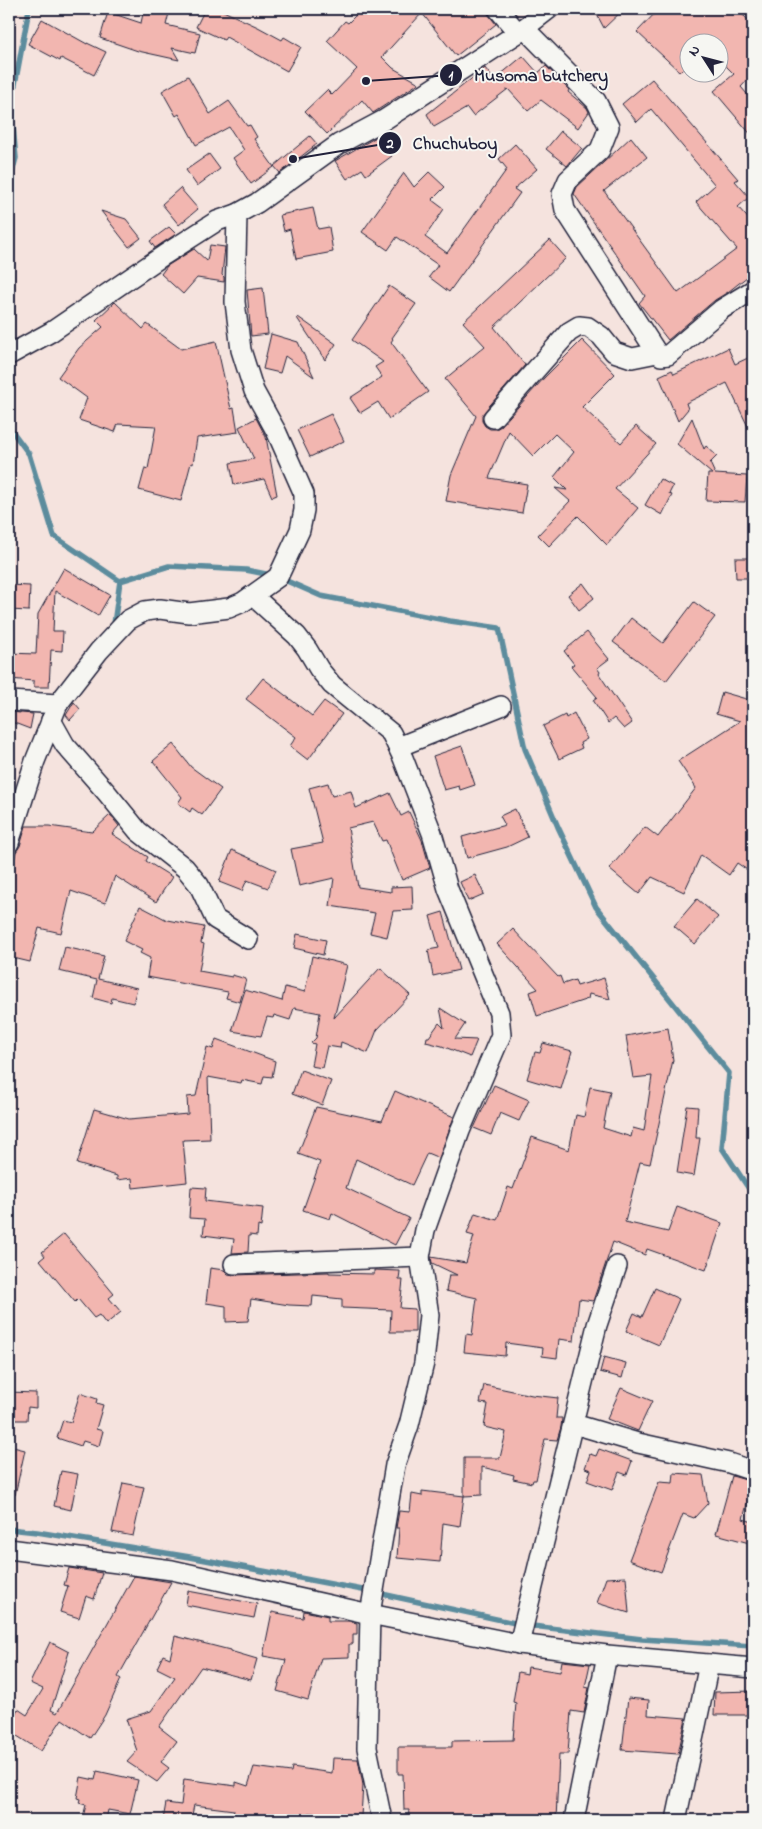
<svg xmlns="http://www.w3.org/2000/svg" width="762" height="1829" viewBox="0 0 762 1829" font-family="'Indie Flower',sans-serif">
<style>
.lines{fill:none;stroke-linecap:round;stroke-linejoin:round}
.stream{stroke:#5c8c9d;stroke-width:5.5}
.building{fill:#f2b6b0;stroke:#22223b}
.minor-casing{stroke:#22223b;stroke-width:22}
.minor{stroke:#f6f6f2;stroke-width:19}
.leader{fill:none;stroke:#22223b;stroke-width:2}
.callout-dot{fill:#22223b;stroke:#f6f6f2;stroke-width:2}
.mark-label{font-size:15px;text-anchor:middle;font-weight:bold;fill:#fff}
.callout-label{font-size:18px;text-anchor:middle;font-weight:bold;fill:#22223b;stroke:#f6f6f2;stroke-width:4;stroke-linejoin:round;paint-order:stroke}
</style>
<rect width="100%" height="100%" fill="#f5e3de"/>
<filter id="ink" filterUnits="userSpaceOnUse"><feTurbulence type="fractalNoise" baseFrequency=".02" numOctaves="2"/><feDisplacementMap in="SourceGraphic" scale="10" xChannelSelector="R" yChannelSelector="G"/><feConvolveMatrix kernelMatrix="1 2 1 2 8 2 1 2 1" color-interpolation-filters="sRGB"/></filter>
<g filter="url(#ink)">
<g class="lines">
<g class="stream">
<polyline points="9,184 16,158 11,106 29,9"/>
<polyline points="9,427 29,454 54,536 120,581 169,566 246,570 271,575"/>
<polyline points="280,578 321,596 450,621 499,628 525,749 558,827 596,907 729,1073 722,1148 753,1195"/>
<polyline points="111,627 114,624 120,581"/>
<polyline points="9,1529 37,1532 190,1557 373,1592 524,1625 642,1639 753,1646"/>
</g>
</g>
<g class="building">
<polygon points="144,9 170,9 166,25 200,33 195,53 172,48 179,60 138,51 100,38 108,12 141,23"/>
<polygon points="205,9 219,9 258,27 282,40 284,37 301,47 287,71 226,37 224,40 196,27"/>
<polygon points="362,9 484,9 496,24 456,56 422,13 382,57 393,68 419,83 373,113 362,100 327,134 305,111 327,90 332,95 357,69 327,41 345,21 348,23"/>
<polygon points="594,9 624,9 604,28"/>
<polygon points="659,9 736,9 753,24 753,74 741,87 753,101 753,137 714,91 734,74 720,60 720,42 690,42 690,62 680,72 637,32"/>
<polygon points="42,19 87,44 87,43 106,52 94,75 61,58 60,61 28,44"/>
<polygon points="523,56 538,73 546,66 569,90 568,92 587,108 589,112 578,128 541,100 528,111 508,89 473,116 467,108 434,127 427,114 485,68 494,80"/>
<polygon points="188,76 210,114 229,101 247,126 250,125 257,137 254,139 274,167 251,184 233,158 244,150 229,127 196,145 179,114 176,116 162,91"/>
<polygon points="652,79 738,179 735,181 749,197 738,207 753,224 753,272 728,292 715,300 668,340 639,303 645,296 574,194 577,187 631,137 647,157 604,191 678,293 737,249 696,202 715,185 651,109 637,122 622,104"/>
<polygon points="561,131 582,148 567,166 546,149"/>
<polygon points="310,136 317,144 280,173 274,166"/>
<polygon points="378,136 392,156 366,175 362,169 347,179 335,161"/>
<polygon points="515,144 537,169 514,189 520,193 449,292 429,277 438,265 397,237 388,250 362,232 404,173 414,187 429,172 445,187 432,200 444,209 425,237 447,253 507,169 499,159"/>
<polygon points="209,154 220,169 197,186 186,170"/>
<polygon points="180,188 198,209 179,225 162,204"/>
<polygon points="313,208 318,229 329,227 333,252 296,259 290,229 284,231 280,215"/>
<polygon points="101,211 126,219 141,238 129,247"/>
<polygon points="169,227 176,234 155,248 150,241"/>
<polygon points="550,240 566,258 494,327 525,365 485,411 482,415 482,421 485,426 490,429 496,429 501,426 544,378 582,340 615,374 582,407 621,443 636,426 656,444 615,489 638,508 607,545 578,516 549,546 538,535 570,501 555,488 567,490 554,477 574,452 555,434 533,456 509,431 489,478 527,484 522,513 446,501 451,475 476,416 445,379 485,346 463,322"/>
<polygon points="210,245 225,247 222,275 224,277 224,282 197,278 183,294 161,274 167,266 194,249 207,261"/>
<polygon points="389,286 416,304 392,338 393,339 391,342 428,392 389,419 378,402 360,413 350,398 382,377 375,367 383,362 352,340"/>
<polygon points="263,288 268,334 251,336 247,290"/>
<polygon points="115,302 143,329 147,324 181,349 216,341 231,409 234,408 238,432 197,438 193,464 191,463 181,501 139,490 145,468 148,469 156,426 118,424 115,432 79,420 87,398 58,377 79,348 103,327 96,320"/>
<polygon points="298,317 336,344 325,360 297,318"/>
<polygon points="271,334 298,342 314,377 285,356 280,373 263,369"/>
<polygon points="728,348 735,364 748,358 753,370 753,437 727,383 686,403 688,409 678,421 659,376 672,370 674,374"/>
<polygon points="331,414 344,441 310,457 297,430"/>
<polygon points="256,418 266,437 277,495 272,497 264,479 234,485 230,463 254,459 239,427"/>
<polygon points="692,418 704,449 706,446 717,456 710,463 715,474 747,476 745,502 706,501 708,474 712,474 677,444"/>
<polygon points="660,479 673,486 669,494 672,495 662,515 645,505"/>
<polygon points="735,558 750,558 751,578 736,578"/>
<polygon points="64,568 110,595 98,616 55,591 53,631 63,631 62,651 51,650 49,687 34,687 34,681 9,679 9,653 36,654 38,614"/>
<polygon points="583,583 594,598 579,610 568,595"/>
<polygon points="9,585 30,586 29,611 9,610"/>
<polygon points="694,602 715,617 666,681 613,642 631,618 663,643"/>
<polygon points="587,632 609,659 597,668 600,672 599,674 632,723 624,729 614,718 608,723 593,700 597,697 571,666 574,664 564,651"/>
<polygon points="263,678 312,716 324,701 342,714 308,760 290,746 296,737 246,699"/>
<polygon points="722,692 753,701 753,874 737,863 729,875 701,855 684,892 652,877 639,894 609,869 645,827 658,837 696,788 678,761 740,721 716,714"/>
<polygon points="74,702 80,709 70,720 66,715"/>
<polygon points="9,712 33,714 30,729 9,721"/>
<polygon points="574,713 587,739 580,743 582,748 559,759 543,726 565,715 566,718"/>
<polygon points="173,744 191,767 221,789 202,815 192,808 190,812 178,803 182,797 153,761"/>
<polygon points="462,746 475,785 460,790 459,786 444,790 433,756"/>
<polygon points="328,783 332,796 351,791 356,808 390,793 401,816 409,812 422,840 430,868 402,880 386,840 382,841 373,822 348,828 358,887 391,892 391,887 412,886 413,910 393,911 387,937 370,933 375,913 330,906 334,878 299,886 291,849 323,843 309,788"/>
<polygon points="515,809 528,837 507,847 467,858 462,837 505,825 500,816"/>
<polygon points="110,815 119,826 112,834 148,857 146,861 172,877 156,902 115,876 105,903 71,891 61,933 39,928 30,962 9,957 9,883 16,852 20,846 26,826 49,826 92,832"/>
<polygon points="232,850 276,870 268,888 247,880 242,891 219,882"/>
<polygon points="475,875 484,894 468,901 460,882"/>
<polygon points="697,899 718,917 695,944 674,926"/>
<polygon points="140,906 167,920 204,927 201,943 204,944 199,971 232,977 232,975 246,979 240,1002 226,998 228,992 147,977 150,958 140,953 142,950 124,941"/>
<polygon points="443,912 459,970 433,976 428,950 439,948 430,916"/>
<polygon points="513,929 558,977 560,976 563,984 575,980 577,986 604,978 610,999 589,994 588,999 537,1016 530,992 538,989 497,944"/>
<polygon points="297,934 326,940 323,955 294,948"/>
<polygon points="65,947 104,956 98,979 137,988 133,1003 112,998 111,1003 93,998 97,980 59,971"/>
<polygon points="312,956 347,965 334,1018 380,968 410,995 377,1030 368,1053 341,1042 340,1048 327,1046 322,1068 311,1066 315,1044 311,1043 316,1038 320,1013 294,1008 290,1020 274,1015 273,1018 267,1017 261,1036 232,1031 245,990 282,1001 285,987 305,992"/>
<polygon points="440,1008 465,1024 455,1039 477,1040 470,1057 442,1046 426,1042 427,1037 429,1037 439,1023 444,1028"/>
<polygon points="668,1028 673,1060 650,1164 640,1162 625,1222 668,1232 677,1207 722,1223 706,1270 647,1249 645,1255 613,1242 593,1301 579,1299 574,1341 559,1339 557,1358 542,1356 543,1348 506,1343 505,1356 464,1352 466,1334 472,1335 477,1298 446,1291 449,1275 457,1275 432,1263 431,1257 466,1263 474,1236 467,1234 475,1213 497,1220 508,1187 513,1189 532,1137 569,1150 576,1115 584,1117 590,1087 610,1091 603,1128 631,1137 633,1128 644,1131 652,1076 633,1078 626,1036"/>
<polygon points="216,1039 275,1061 272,1077 264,1076 262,1084 242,1080 241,1083 208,1077 210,1139 183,1140 187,1182 133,1188 132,1178 117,1180 117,1176 77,1164 94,1109 129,1119 188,1114 187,1097 196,1096 207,1047 213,1049"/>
<polygon points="543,1043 572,1051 561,1089 527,1079 535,1052 540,1053"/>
<polygon points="301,1070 331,1081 322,1105 292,1094"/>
<polygon points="494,1085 529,1100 519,1121 500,1113 491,1135 474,1128"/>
<polygon points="395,1091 454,1117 439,1158 427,1153 412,1185 356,1159 346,1188 409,1218 395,1245 332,1213 330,1219 303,1210 320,1162 298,1154 316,1107 382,1121"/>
<polygon points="687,1106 698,1107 696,1138 700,1138 694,1176 677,1173"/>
<polygon points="191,1187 206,1188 205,1201 263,1208 261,1227 258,1226 257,1236 249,1235 248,1252 232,1253 234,1239 203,1235 205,1219 189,1218"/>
<polygon points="64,1234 114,1294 109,1298 121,1312 106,1324 99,1315 94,1318 78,1299 75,1302 40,1260 45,1256 42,1252"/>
<polygon points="210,1268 224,1270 228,1274 234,1275 329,1272 329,1273 374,1274 374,1270 400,1271 399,1280 403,1280 400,1308 415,1309 415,1332 390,1332 391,1310 342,1308 342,1299 313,1296 312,1306 289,1305 251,1299 248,1321 226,1322 226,1306 206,1303"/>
<polygon points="655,1288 679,1299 659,1345 626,1331 634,1313 642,1317"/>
<polygon points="604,1357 626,1363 622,1378 600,1372"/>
<polygon points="484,1385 532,1395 558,1398 556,1418 562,1418 561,1427 557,1440 545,1439 536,1480 533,1480 532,1483 513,1479 514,1475 482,1467 482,1495 464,1496 464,1458 500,1458 506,1432 484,1427 488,1404 480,1403"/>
<polygon points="621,1388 652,1401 638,1431 607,1419"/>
<polygon points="9,1392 36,1393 36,1408 28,1407 27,1420 9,1420"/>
<polygon points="80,1393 97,1399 96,1403 103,1405 96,1429 103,1431 99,1446 83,1441 81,1446 57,1438 63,1420 71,1422"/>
<polygon points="9,1446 25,1450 15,1495 9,1494"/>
<polygon points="599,1449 632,1461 627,1475 619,1472 612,1490 587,1481 591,1470 585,1468 590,1454 596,1456"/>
<polygon points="61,1471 78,1474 71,1510 54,1506"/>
<polygon points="674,1473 703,1475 708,1503 694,1518 683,1514 661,1572 629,1560 659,1482 673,1483"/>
<polygon points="732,1476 753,1482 743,1519 753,1522 753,1544 716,1534"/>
<polygon points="123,1483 144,1487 133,1536 112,1532"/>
<polygon points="422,1491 464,1496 460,1526 443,1523 440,1562 397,1558 399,1528 396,1528 399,1511 410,1512 412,1494 422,1496"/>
<polygon points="69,1568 102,1573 94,1599 86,1596 79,1618 60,1612 68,1586 64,1585"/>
<polygon points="134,1576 171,1582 118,1677 121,1679 105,1715 90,1738 62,1719 41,1751 9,1731 9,1724 18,1709 27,1715 43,1689 30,1683 50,1642 69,1652 51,1710 57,1713"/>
<polygon points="626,1577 629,1613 597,1603 606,1578"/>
<polygon points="188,1591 257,1604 254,1618 186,1605"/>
<polygon points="304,1611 328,1616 328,1621 348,1621 357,1623 357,1634 353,1634 353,1644 349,1644 349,1657 321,1658 308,1700 277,1691 286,1660 263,1656 272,1612 303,1618"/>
<polygon points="175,1636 230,1650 230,1651 257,1659 251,1680 201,1667 159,1727 177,1741 161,1762 169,1768 157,1782 127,1762 137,1751 126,1719 151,1711 175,1677 157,1668 163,1655 170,1658"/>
<polygon points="562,1661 590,1664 585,1687 589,1688 584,1713 571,1711 568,1754 559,1754 556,1820 408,1820 409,1810 404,1810 403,1774 398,1774 398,1747 452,1747 452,1741 513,1740 516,1703 513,1702 518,1672 527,1674 528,1667 560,1672"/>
<polygon points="753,1691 753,1715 714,1715 715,1692"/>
<polygon points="628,1698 649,1700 648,1715 686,1718 678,1754 622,1750"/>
<polygon points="333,1758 358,1759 363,1785 361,1816 309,1813 308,1820 232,1820 234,1810 194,1805 191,1820 163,1820 166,1803 181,1805 184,1779 236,1786 236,1782 248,1786 254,1767 291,1772 292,1767 332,1773"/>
<polygon points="97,1771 138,1780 130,1814 108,1810 106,1820 83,1817 86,1805 79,1803 80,1799 77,1798 81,1777 95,1780"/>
</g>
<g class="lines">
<defs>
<g id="minor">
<polyline points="498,9 518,33"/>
<polyline points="524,28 596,101 609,127 600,150 568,180 562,194 565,210 657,353 661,356 668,355 722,309 753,290"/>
<polyline points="9,355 51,332 164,255 217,221 237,214 257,203 339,144 384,120 518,33 549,9"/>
<polyline points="493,418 569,332 579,326 588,327 601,336 614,352 632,358 657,353"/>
<polyline points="253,596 297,636 307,649 319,669 332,685 391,733 403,758 432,833 448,889 499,1013 501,1035 460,1131 425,1230 420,1257 429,1315 424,1363 409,1425 395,1465 370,1614 367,1748 382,1820"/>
<polyline points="9,701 58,704"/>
<polyline points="51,720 65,745 107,793 138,831 185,868 199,885 215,919 248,939"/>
<polyline points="398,747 501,706"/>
<polyline points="9,843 35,761 58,704 99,651 128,620 145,611 160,609 189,613 229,608 243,602 278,577 300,530 304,510 304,494 277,433 254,391 241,350 235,302 237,214"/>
<polyline points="234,1264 420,1257"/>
<polyline points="574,1424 638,1443 729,1463 753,1471"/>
<polyline points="9,1549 172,1570 370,1614 519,1644 607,1655 753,1668"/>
<polyline points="519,1644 597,1325 617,1266"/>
<polyline points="574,1820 607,1655"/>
<polyline points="676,1820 709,1664"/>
</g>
</defs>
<use href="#minor" class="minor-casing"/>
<use href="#minor" class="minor"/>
</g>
</g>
<path class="leader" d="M366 81L451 75M293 159L390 143"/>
<g class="callout-dot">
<circle cx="366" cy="81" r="5"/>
<circle cx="293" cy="159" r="5"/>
<circle cx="451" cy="75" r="12"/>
<circle cx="390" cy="143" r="12"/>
</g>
<g class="mark-label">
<text x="451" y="80">1</text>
<text x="390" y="148">2</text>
</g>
<g class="callout-label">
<text x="541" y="81">Musoma butchery</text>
<text x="455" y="149">Chuchuboy</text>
</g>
<rect width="762" height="1829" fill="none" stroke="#f6f6f2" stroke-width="30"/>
<rect x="15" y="15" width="732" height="1799" fill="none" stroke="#22223b" stroke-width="2" filter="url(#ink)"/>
<g transform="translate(704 58) rotate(306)"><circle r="24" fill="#f6f6f2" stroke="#a1a1a9"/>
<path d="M0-4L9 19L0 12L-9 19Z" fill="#22223b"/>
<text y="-8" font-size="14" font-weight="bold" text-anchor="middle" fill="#22223b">N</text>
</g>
</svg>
